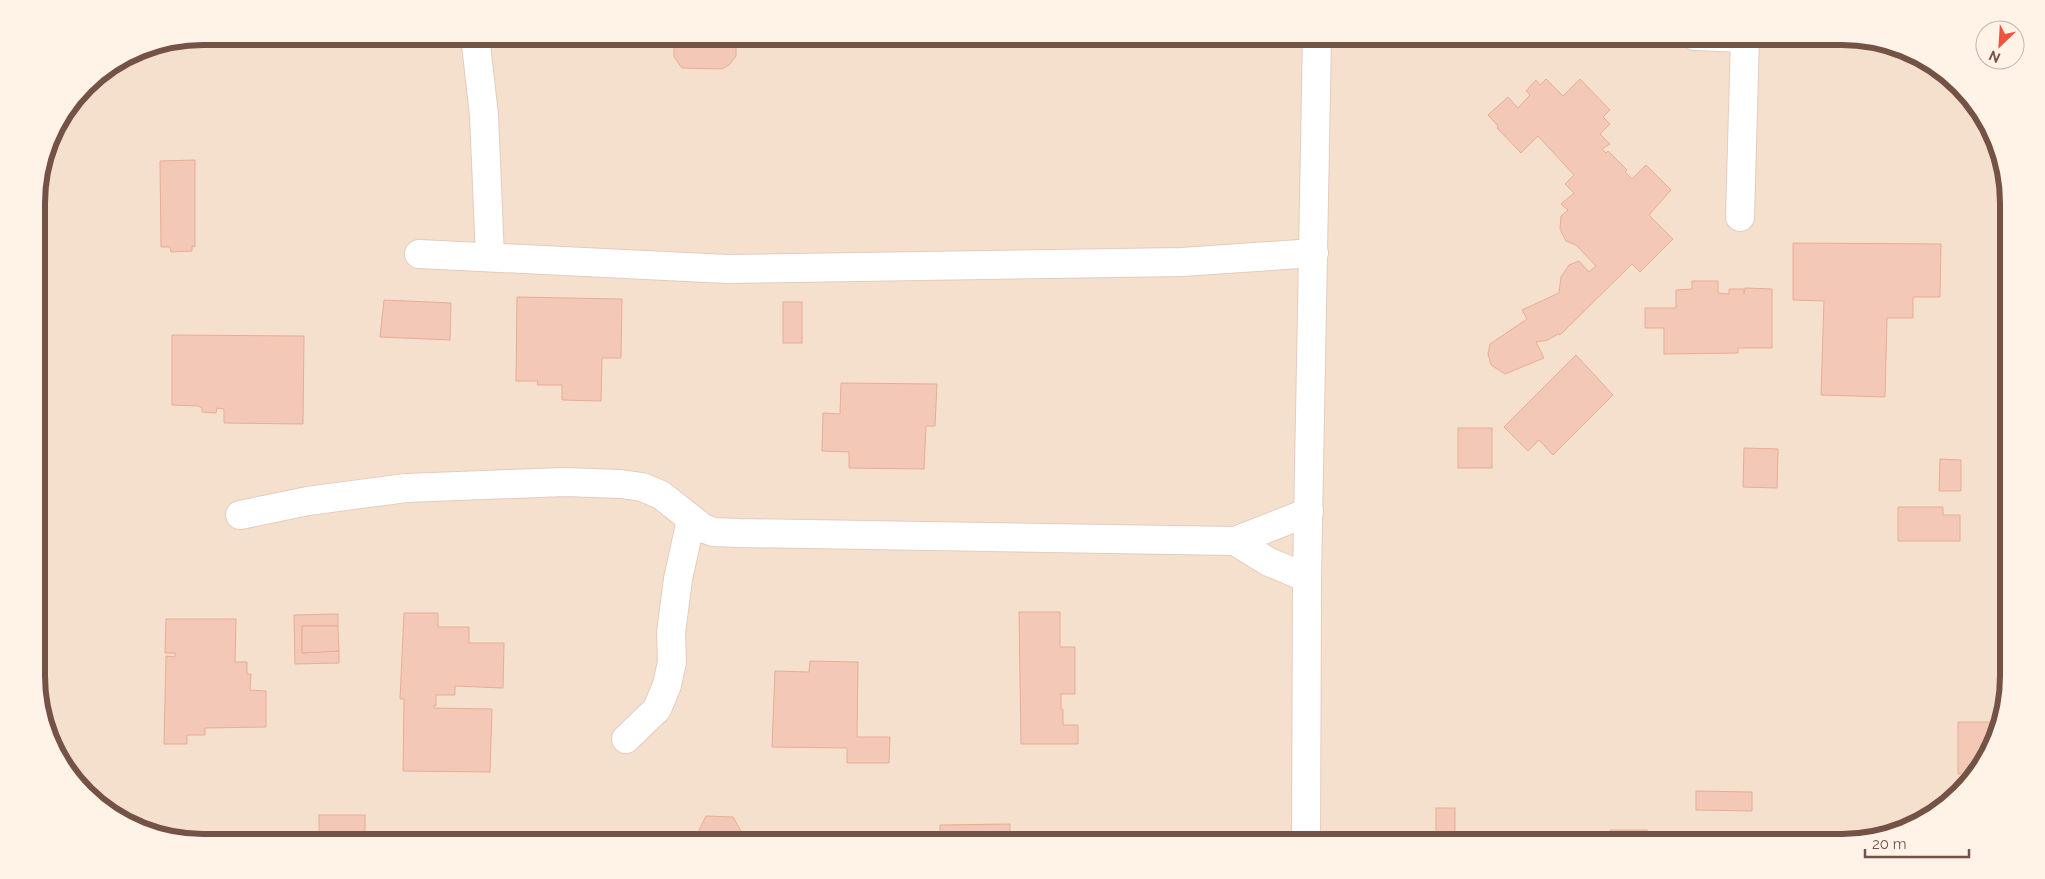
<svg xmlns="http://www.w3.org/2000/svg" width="2045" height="879" viewBox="0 0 2045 879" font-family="Raleway,sans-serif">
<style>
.residential{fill:#f5e0cd}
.building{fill:#f4c8b6;stroke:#e8ad95}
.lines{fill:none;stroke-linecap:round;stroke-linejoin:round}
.minor-casing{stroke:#e4ccbe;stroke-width:30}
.minor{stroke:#fff;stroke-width:28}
.rim{fill:none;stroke:#755246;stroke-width:6}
</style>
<rect width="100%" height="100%" fill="#fdefdf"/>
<polygon class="residential" points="203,36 1842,36 1906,49 1975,102 2007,181 2009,676 1996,740 1943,809 1896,834 1853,842 203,843 139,830 71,778 38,698 37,192 54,129 93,78 139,49"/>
<g class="building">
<polygon points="203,36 245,36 195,41 194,38"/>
<polygon points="678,36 730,36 736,46 736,56 729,65 722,69 682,68 674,57 674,47"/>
<polygon points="1546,79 1563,96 1580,79 1610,110 1603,117 1610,124 1600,134 1610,144 1602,149 1606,153 1608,151 1627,170 1625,172 1632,179 1646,165 1671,190 1649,215 1673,239 1640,272 1632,264 1560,335 1558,334 1548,340 1536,342 1544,358 1505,374 1491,365 1488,354 1490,344 1527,319 1522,310 1559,293 1561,277 1569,265 1579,261 1589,272 1596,266 1576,245 1566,241 1560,229 1561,216 1568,210 1561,204 1574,193 1565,184 1574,175 1538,136 1521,153 1497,128 1498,126 1488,115 1508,97 1518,108 1530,95 1526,91 1536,80 1540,85"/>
<polygon points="195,160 195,247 192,246 192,251 171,252 170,247 161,247 160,161"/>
<polygon points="1793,243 1941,244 1940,297 1913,297 1913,318 1887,318 1885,397 1821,395 1824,301 1793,300"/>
<polygon points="1692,281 1718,281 1718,293 1729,294 1729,289 1744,289 1744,294 1745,288 1772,289 1772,348 1738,348 1738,353 1664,354 1664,328 1645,328 1645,308 1676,308 1676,290 1692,289"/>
<polygon points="517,297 622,299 621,358 602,358 601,401 562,400 562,385 537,385 538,381 516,381"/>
<polygon points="384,300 451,303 450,340 380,337"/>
<rect x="783" y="302" width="19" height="41"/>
<polygon points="172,335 304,336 303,424 224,423 224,409 217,408 216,413 202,412 202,408 198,406 172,405"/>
<polygon points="1576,355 1613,395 1553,455 1539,440 1528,451 1504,427"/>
<polygon points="841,383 937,384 935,426 926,426 924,469 849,468 849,452 822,451 823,413 840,414"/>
<rect x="1458" y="428" width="34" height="40"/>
<polygon points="1744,448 1778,449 1777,488 1743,487"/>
<polygon points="1940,459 1961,460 1961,491 1939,491"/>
<polygon points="1898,507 1943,507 1943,515 1960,515 1960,541 1898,541"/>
<polygon points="1019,612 1060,612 1060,647 1075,647 1075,694 1061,694 1061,709 1063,709 1063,725 1078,725 1078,744 1021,744"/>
<polygon points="404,613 438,613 438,627 469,627 469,643 504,643 503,688 455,686 455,695 436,695 436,706 434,705 434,708 492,709 490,772 403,771 404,699 400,699"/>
<polygon points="338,614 338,626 302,626 302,653 339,651 339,663 295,664 294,615"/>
<polygon points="166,619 236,619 235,662 247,662 247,674 251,674 250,690 266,691 266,727 205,728 205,735 187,735 187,744 164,744 166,656 175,657 175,653 165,653"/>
<polygon points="302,626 338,626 339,651 302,653"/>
<polygon points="810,661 858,662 857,737 890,737 889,763 847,763 847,748 772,747 775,671 809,672"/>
<polygon points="1958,722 1993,722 1993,743 1969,774 1958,774"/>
<polygon points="1696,791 1752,792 1752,811 1696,810"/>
<rect x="1436" y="808" width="19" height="34"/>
<rect x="319" y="815" width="46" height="28"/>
<polygon points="706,816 733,817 746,840 744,843 695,843 694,840"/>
<polygon points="1010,824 1010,843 940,843 940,825"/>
<rect x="1610" y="830" width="37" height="12"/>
</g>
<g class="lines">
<defs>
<g id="minor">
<polyline points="475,36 484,115 490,257"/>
<polyline points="1695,36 1745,38 1745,36"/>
<polyline points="1740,217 1745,38"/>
<polyline points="419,254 727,269 1182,262 1314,253"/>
<polyline points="240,515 308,501 406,488 564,482 621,484 642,487 661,495 703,528 713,532 739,533 1235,541 1309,512"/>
<polyline points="1235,541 1269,562 1307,578"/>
<polyline points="626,739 657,709 667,685 672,662 671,633 678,579 691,520"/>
<polyline points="1306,843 1307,578 1317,36"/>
</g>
</defs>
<use href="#minor" class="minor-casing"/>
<use href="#minor" class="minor"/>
</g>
<path d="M0 0H2045V879H0ZM203 45H1842A158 158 0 0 1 2000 203V676A158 158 0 0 1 1842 834H203A158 158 0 0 1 45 676V203A158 158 0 0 1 203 45Z" fill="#fff3e7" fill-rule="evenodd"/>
<path class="rim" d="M203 45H1842A158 158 0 0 1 2000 203V676A158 158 0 0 1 1842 834H203A158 158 0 0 1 45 676V203A158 158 0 0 1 203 45Z"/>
<g transform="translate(2000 45) rotate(205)"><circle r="24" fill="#fff3e7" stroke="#c8b3a7"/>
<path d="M0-4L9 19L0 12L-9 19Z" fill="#ef533d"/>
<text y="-8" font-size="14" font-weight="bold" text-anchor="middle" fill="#755246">N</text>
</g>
<path d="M1865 849v8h104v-8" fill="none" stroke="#755246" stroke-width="2.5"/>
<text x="1872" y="849" font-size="15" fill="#755246" stroke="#fff3e7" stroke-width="4" paint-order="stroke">20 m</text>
</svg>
